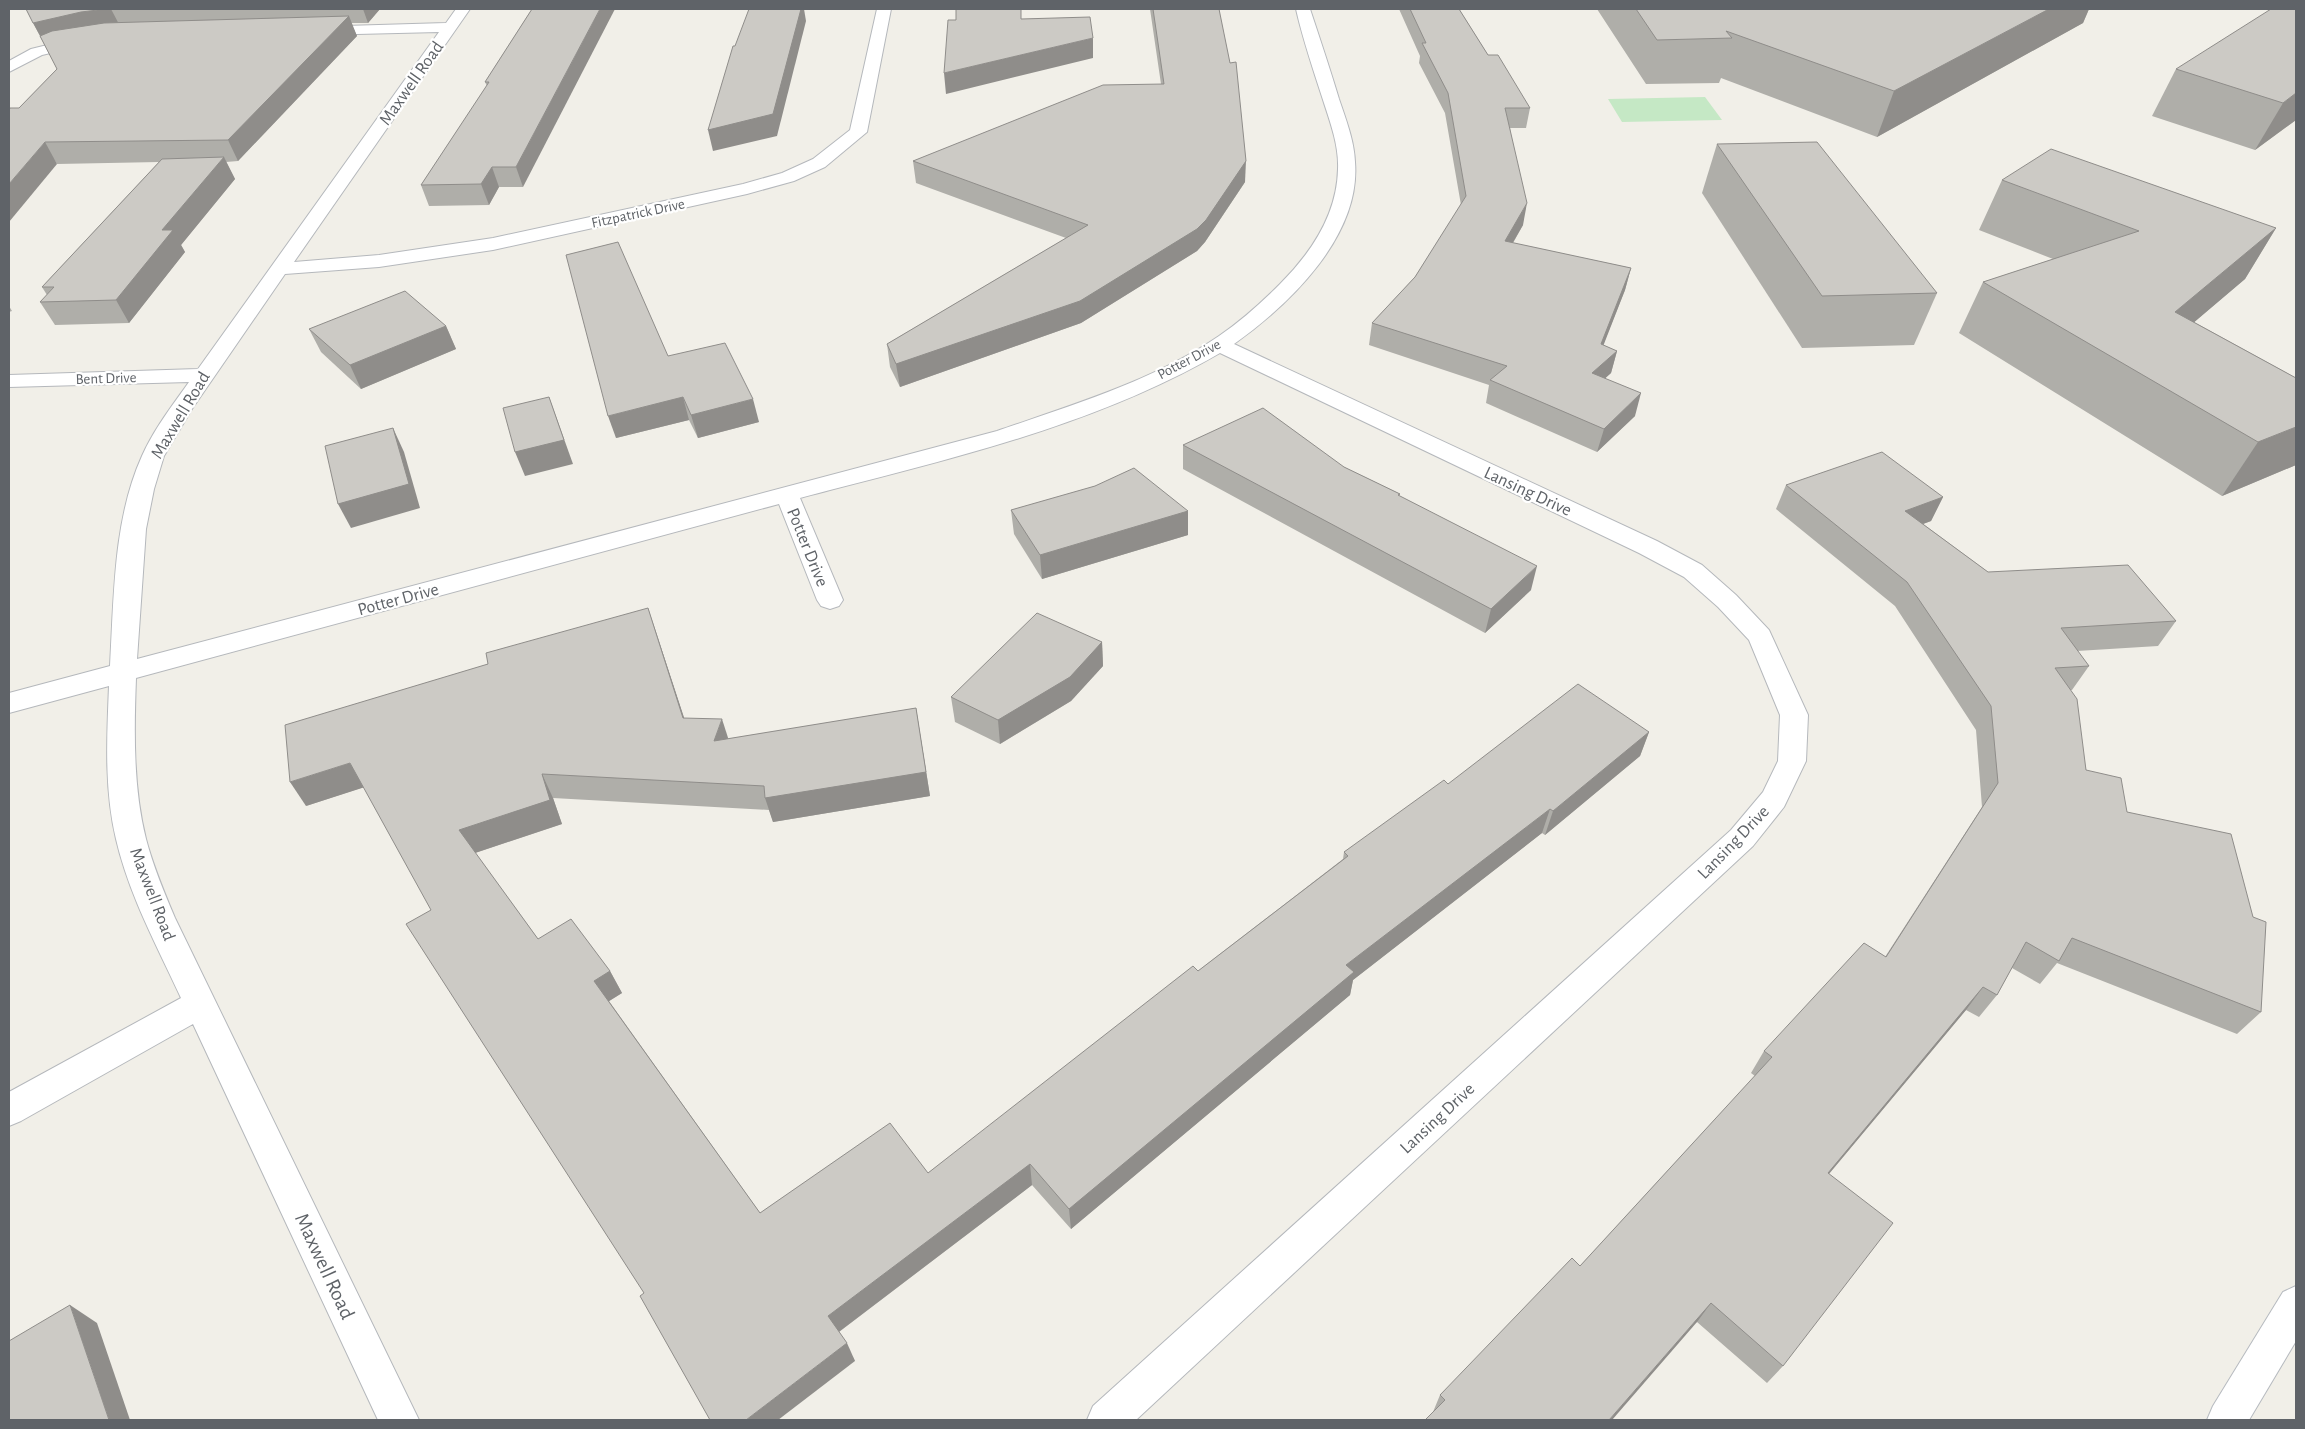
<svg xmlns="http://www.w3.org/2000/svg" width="2305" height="1429" viewBox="0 0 2305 1429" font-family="'Alegreya Sans',sans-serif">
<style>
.green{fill:#c5e8c5}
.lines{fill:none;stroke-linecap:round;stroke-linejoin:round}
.minor-casing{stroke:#b5b8bc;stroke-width:2}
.secondary-casing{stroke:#b6babf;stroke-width:2}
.minor{fill:#fff;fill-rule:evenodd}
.secondary{fill:#fff;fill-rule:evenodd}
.wall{fill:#afaea9}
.shaded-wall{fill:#8f8d8a}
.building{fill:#cccac5;stroke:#8f8d8a}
.labels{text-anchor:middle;stroke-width:4.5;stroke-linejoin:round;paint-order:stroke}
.far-street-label{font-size:15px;fill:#5f6368;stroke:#fff}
.street-label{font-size:18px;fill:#5f6368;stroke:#fff}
.near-street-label{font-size:21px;fill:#5f6368;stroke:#fff}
</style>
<rect width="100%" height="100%" fill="#f1efe8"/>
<polygon class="green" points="1705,97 1722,120 1622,122 1608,99"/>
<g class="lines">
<defs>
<g id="minor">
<path d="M456,9H470L294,262L379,255L493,238L743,184L782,173L813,159L850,130L877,9H891L867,132L825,167L794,181L747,194L493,250L379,267L285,274L192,409L164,456L154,489L146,529L137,659L997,431C1072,405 1153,381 1219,336C1241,321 1261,303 1280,284C1311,253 1337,215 1338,169C1339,147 1331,124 1324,103C1314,72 1303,40 1296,9H1310C1320,39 1330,69 1339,99C1346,120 1354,140 1355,162C1361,236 1290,304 1234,344L1657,541L1702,565L1736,595L1769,630L1808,715L1806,761L1784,807L1753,846L1136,1420H1087L1093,1406L1731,830L1763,792L1778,761L1780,715L1749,640L1718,607L1684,577L1639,553L1220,353C1091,428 943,460 800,498L843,600L839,606L830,609L821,606L817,600L779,504L136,678C134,731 133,787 146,839C153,866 164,892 175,918L419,1420H378L193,1024L21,1121L9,1126V1092L181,998C157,946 129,895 116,839C104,789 107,736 109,686L9,713V693L110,666C114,598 113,520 142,456C154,429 172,406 189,382L9,387V375L198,369L439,32L316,35L311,33L308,30L311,27L446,23Z"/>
<polygon points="84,36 89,38 92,41 89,44 42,55 9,72 9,61 31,49"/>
</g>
<polygon id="secondary" points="2296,1286 2296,1341 2249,1420 2207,1420 2213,1406 2283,1292"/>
</defs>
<use href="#minor" class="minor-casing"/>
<use href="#secondary" class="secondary-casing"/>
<use href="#minor" class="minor"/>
<use href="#secondary" class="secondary"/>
</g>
<g class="wall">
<polygon points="26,9 380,9 368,23 351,23 357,36 238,161 226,162 235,179 181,245 185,252 129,323 55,325 40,302 47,295 42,287 159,162 57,164 19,108 57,69"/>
<polygon points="532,9 523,187 499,187 489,205 429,206 421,185 487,86 485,82"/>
<polygon points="1150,9 1219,9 1245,182 1205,242 1197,251 1081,323 900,387 890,367 887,344 1066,238 916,183 913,161 1161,84"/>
<polygon points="1399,9 1459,9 1488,55 1530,108 1526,128 1510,128 1523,225 1513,243 1631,268 1625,290 1603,345 1617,351 1611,373 1605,378 1635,416 1597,452 1486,403 1489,385 1369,345 1372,323 1415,277 1461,205 1445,113 1419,63 1420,56"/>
<polygon points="1597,9 2089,9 2083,23 1877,137 1721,78 1719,83 1646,84"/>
<polygon points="2296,9 2296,120 2255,150 2152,116 2176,69"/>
<polygon points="1717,144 1937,293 1914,345 1802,348 1702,193"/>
<polygon points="2002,180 2276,228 2245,279 2194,322 2296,378 2296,465 2222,496 1959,333 1983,282 2053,259 1979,230"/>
<polygon points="9,306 12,311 9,312"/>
<polygon points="446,326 456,349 361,389 321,352 309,329"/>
<polygon points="668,356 759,422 698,438 689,420 616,438"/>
<polygon points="1183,445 1344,467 1400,494 1399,496 1531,590 1485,633 1183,469"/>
<polygon points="1786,485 1943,497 1931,521 1923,524 1988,572 2176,621 2158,646 2077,651 2089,666 2072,690 2070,690 2086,770 2127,812 2261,1012 2237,1034 2057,963 2040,984 2012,968 1997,995 1979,1017 1966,1010 1829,1174 1783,1366 1767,1383 1697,1322 1433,1412 1440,1395 1580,1266 1755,1076 1751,1073 1764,1051 1885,957 1982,807 1976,730 1895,606 1776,509"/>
<polygon points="1011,510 1188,511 1188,535 1042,579 1014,534"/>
<polygon points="648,608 684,718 728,739 916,708 930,796 773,822 769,810 553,798 562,824 475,853 538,939 610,971 622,993 609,1001 760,1213 928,1173 1198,971 1343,859 1344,852 1448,784 1649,732 1640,756 1545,835 1542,833 1353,980 1350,995 1071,1229 1032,1185 839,1332 855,1361 644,1293 364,787 306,806 488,664"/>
<polygon points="1102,642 1103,666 1071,701 1000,744 955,722 951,697"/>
</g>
<g class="shaded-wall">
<polygon points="106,9 111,9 121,28 44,43 33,23 81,12"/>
<polygon points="363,9 380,9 368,23"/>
<polygon points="600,9 615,9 523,187 516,167"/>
<polygon points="801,9 804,9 806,21 777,136 713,151 708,130"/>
<polygon points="2049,9 2089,9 2083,23 1877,137 1894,91"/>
<polygon points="349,16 357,36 238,161 228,140"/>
<polygon points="1093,38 1093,58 946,94 944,73"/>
<polygon points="2296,93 2296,120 2255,150 2283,103"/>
<polygon points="45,142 57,164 9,222 9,184"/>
<polygon points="224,157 235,179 181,245 185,252 129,323 116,300 162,230"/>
<polygon points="1246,161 1245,182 1205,242 1197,251 1081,323 900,387 896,364"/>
<polygon points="492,167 499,187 489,205 481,184"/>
<polygon points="1527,203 1523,225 1501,263 1505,241"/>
<polygon points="2276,228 2245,279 2145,364 2175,312"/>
<polygon points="1631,268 1625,290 1595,367 1601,344"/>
<polygon points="446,326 456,349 361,389 350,365"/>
<polygon points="1617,351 1611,373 1586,396 1592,373"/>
<polygon points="1641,393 1635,416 1597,452 1604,429"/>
<polygon points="549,397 573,464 525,476 515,452"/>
<polygon points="683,397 689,420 616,438 608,416"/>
<polygon points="753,399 759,422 698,438 691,415"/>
<polygon points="2296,427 2296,465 2222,496 2258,442"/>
<polygon points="393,428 404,452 420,508 351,528 338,504"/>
<polygon points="1943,497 1931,521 1893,535 1905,511"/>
<polygon points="1188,511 1188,535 1042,579 1040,555"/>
<polygon points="1537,566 1531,590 1485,633 1491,609"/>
<polygon points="648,608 656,632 692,742 683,718"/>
<polygon points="1102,642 1103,666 1071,701 1000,744 998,720"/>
<polygon points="916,708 930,796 773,822 765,798"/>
<polygon points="722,719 730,744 714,741"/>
<polygon points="1649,732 1640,756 1545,835 1553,811"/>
<polygon points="350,763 365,787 306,806 290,782"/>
<polygon points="542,774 553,798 562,824 472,854 459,830"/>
<polygon points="1550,809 1542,833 1353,980 1350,995 1071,1229 1069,1209 1346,965"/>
<polygon points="610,971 622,993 606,1003 594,981"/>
<polygon points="1983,987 1966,1010 1812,1194 1828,1173"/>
<polygon points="1030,1164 1032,1185 836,1334 828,1316"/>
<polygon points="1711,1303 1697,1322 1612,1420 1609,1420"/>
<polygon points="70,1305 97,1323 130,1420 109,1420"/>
<polygon points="847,1343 855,1361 778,1420 746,1420"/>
</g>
<g class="building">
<polygon points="26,9 106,9 81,12 33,23"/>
<polygon points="532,9 600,9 516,167 492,167 481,184 421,185 489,82 485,82"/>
<polygon points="749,9 801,9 773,114 708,130 733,46 735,46"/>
<polygon points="956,9 1021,9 1021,19 1090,17 1093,38 944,73 948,20 956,20"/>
<polygon points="1153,9 1219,9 1230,63 1236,62 1246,161 1206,220 1197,229 1080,301 896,364 887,344 1088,225 913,161 1103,85 1164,84"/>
<polygon points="1410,9 1459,9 1488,55 1498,55 1530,108 1505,108 1527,203 1505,241 1631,268 1601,344 1617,351 1592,373 1641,393 1604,429 1490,380 1507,366 1372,323 1415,277 1466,196 1448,93 1422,43 1426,43"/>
<polygon points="1636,9 2049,9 1894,91 1726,31 1732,38 1657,40"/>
<polygon points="2271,9 2296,9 2296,93 2283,103 2176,69"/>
<polygon points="349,16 228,140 45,142 9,184 9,110 10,108 19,108 57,69 40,36 52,31 104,23"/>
<polygon points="1817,142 1937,293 1822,296 1717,144"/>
<polygon points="2051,149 2276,228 2175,312 2296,378 2296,427 2258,442 1983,282 2139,231 2002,180"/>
<polygon points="224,157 162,230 173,230 116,300 40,302 54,287 42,287 162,159"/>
<polygon points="618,242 668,356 725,343 753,399 691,415 683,397 608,416 566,255"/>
<polygon points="405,291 446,326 350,365 309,329"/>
<polygon points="549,397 564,440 515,452 503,408"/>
<polygon points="1263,408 1344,467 1400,494 1398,495 1537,566 1491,609 1183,445"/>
<polygon points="393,428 409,484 338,504 325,446"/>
<polygon points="1882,452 1943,497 1905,511 1988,572 2128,565 2176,621 2061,628 2089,666 2055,668 2077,699 2086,770 2121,778 2127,812 2231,834 2253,917 2266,922 2261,1012 2072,938 2059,961 2026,942 1997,995 1983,987 1828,1173 1893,1223 1783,1366 1711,1303 1609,1420 1425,1420 1445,1400 1440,1395 1572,1258 1580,1266 1772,1057 1764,1051 1864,943 1886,957 1998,783 1991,706 1907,582 1786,485"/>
<polygon points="1134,468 1188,511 1040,555 1011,510 1095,486"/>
<polygon points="648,608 683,718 722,719 714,741 916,708 926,772 765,798 764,786 542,774 550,800 459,830 538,939 571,919 610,971 594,981 760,1213 890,1123 928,1173 1193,966 1198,971 1348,856 1344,852 1444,780 1448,784 1578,684 1649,732 1553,811 1550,809 1346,965 1354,972 1069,1209 1030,1164 828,1316 847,1343 746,1420 710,1420 640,1296 644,1293 406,924 431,910 350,763 290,782 285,725 488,664 486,653"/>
<polygon points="1037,613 1102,642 1070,677 998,720 951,697"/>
<polygon points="70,1305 109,1420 9,1420 9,1341"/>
</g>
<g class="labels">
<g class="far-street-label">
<text transform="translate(638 213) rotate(-12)" y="5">Fitzpatrick Drive</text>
<text transform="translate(1189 359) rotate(-28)" y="5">Potter Drive</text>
<text transform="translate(106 378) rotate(-2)" y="5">Bent Drive</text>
</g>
<g class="street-label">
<text transform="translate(411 83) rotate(-55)" y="6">Maxwell Road</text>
<text transform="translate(180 415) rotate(-59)" y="6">Maxwell Road</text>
<text transform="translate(1528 491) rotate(25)" y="6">Lansing Drive</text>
<text transform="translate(808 547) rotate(68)" y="6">Potter Drive</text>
<text transform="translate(398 599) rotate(-15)" y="6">Potter Drive</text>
<text transform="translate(1733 842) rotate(-46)" y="6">Lansing Drive</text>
<text transform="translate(153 894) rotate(69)" y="6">Maxwell Road</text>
<text transform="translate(1437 1118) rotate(-43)" y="6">Lansing Drive</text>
</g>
<g class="near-street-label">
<text transform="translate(325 1266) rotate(65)" y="7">Maxwell Road</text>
</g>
</g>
<rect width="2305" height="1429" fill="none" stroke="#5f6368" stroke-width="20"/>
</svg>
